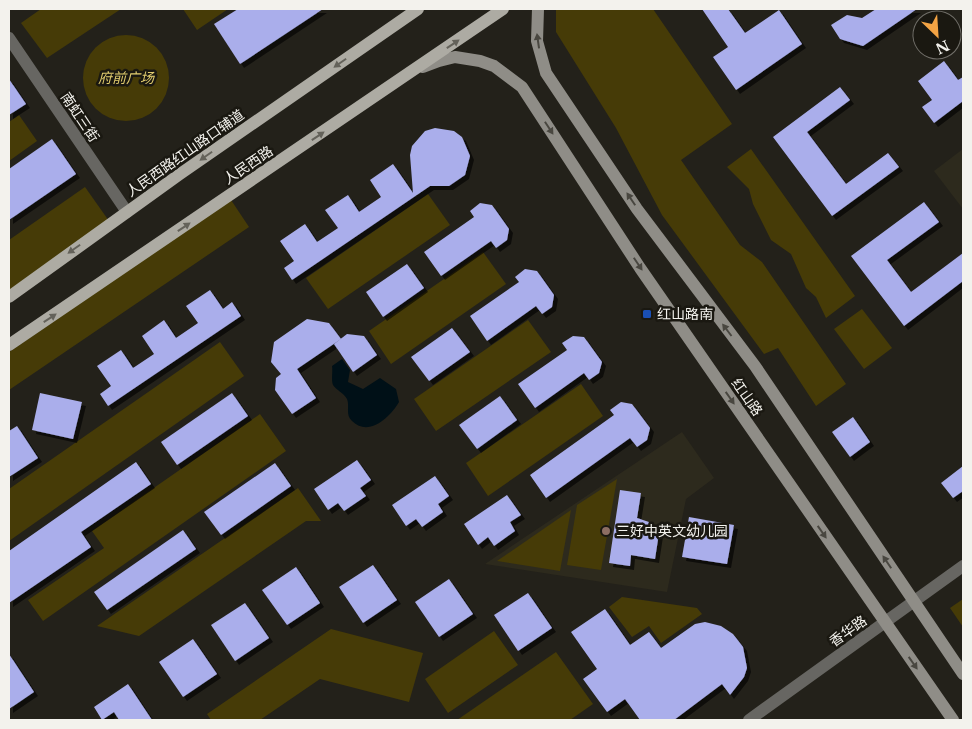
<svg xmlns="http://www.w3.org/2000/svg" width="972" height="729" viewBox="0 0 972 729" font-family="'Libre Baskerville','Noto Sans SC',serif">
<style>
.built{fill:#2d2a1d}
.green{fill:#463b07}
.water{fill:#001017}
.building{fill:#aaaeeb;filter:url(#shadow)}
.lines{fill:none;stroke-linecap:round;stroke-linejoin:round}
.minor{stroke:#676662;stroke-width:12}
.tertiary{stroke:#676662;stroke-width:12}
.secondary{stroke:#8f8d87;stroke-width:12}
.primary{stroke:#adaba3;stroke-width:12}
.oneway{fill:#494740}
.oneway2{fill:#64625a}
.transit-dot{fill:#1a4fb4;stroke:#1a1811;stroke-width:2}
.education-dot{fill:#8d6e63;stroke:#1a1811;stroke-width:2}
.labels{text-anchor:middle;stroke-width:5;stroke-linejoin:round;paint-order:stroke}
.park-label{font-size:14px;font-style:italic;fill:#e0cb6e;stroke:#1a1811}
.street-label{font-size:14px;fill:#f3f2ed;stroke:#1a1811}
.poi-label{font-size:14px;fill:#f3f2ed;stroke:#1a1811;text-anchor:start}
</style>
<defs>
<filter id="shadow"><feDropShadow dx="4" dy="4" stdDeviation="0" flood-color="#0009"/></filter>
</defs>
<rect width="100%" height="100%" fill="#23211a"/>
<g class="built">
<polygon points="963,149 963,209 934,171"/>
<polygon points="682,432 714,478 686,499 667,592 485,564"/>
</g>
<g class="green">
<polygon points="41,9 121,9 47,58 21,23"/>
<polygon points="183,9 228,9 197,30"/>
<polygon points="556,9 653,9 732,124 681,160 740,245 762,262 846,384 816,406 778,348 764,354 662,215 616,128 556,32"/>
<circle cx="126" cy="78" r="43"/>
<polygon points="19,115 37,141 9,161 9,122"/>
<polygon points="751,149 855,296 826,318 816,297 806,288 791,254 771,240 753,204 749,189 727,167"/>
<polygon points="85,187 109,221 9,291 9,240"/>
<polygon points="428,194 450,225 328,309 306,278"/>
<polygon points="231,200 249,227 9,390 9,352"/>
<polygon points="483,252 506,284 391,364 369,331"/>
<polygon points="862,309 892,348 864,369 834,329"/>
<polygon points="528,320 551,352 436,431 414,399"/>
<polygon points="220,342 244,376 9,541 9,489"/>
<polygon points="581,384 603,416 488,496 466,463"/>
<polygon points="260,414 286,451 43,621 28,600 104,548 92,531"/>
<polygon points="617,479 601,570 567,565 577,505"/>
<polygon points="298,488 321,521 306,521 139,636 97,626"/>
<polygon points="571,510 560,571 497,561"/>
<polygon points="622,597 697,608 702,614 661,643 649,626 632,637 609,607"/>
<polygon points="963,599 963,627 950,608"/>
<polygon points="331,629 423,653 409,702 320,679 260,720 211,720 207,714"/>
<polygon points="494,631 518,665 448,713 425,679"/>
<polygon points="556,652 593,704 570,720 457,720"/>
</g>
<path class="water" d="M342,359L350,370L348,382L363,389L380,378L396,389L399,402C391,416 369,438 352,421C345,415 350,406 347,399C344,393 336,390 333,385C331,380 333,371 332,366Z"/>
<g class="building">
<polygon points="238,9 323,9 240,64 214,24"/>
<polygon points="702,9 728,9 745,33 779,10 802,44 736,90 713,57 728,47"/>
<polygon points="876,9 917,9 863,46 840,39 831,25 847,15 862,18"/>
<polygon points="944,61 958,80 963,77 963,101 934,123 922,107 932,100 918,81"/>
<polygon points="9,79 26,104 9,115"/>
<polygon points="840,87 850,100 807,132 846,184 888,153 899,167 832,216 773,137"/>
<polygon points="435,128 454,131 462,137 470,156 465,175 449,186 430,186 292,280 284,268 294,261 280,241 305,224 317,242 338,228 325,210 348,195 359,212 381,197 370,180 393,164 413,193 410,155 412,146 425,131"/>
<polygon points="52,139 76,174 9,220 9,169"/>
<polygon points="924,202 939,222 887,260 911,292 963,253 963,281 904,326 851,256"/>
<polygon points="480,203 492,205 509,229 507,240 496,248 491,241 441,276 424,252 474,217 470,211"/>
<polygon points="407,264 424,288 383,317 366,292"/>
<polygon points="525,269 537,271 554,295 552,307 542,314 536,306 487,341 470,316 519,282 515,277"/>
<polygon points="210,290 223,309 232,302 241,316 108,406 100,394 111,386 97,366 121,350 133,368 154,354 142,336 164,320 176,338 198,323 186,306"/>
<polygon points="307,319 329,323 341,339 297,369 316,398 292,414 275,390 276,378 281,374 271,362 274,342"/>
<polygon points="452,328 470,352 429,381 411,357"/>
<polygon points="347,334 364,336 377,355 353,372 334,344"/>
<polygon points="573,336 584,337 602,362 599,373 589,380 584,373 535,408 518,384 567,350 562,343"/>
<polygon points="40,393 82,402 73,439 32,430"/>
<polygon points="232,393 248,416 177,465 161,442"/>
<polygon points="500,396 517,420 477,449 459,425"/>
<polygon points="621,402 632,404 650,428 647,440 637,447 630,438 546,498 530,475 614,415 610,410"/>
<polygon points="853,417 870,442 850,457 832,432"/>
<polygon points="17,426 38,458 9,477 9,431"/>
<polygon points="357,460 371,480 360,488 366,496 344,511 338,503 328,510 314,489"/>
<polygon points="136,462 151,484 81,532 91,547 9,603 9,551"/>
<polygon points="275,463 291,486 221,535 204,512"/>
<polygon points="963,466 963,491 953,498 941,483"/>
<polygon points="435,476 449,496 438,504 443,512 422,527 416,519 406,526 392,505"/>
<polygon points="620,490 641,493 637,518 649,522 659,533 655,559 631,555 630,566 609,563"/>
<polygon points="507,495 521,515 510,522 515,531 494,546 488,537 478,545 464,524"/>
<polygon points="689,517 734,525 727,564 682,557"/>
<polygon points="183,530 196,549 107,610 94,592"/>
<polygon points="373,565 397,600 363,623 339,587"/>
<polygon points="296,567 320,603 287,625 262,590"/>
<polygon points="449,579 473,614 439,637 415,602"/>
<polygon points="528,593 552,628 518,651 494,615"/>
<polygon points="245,603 269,638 235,661 211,625"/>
<polygon points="605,609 630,645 649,632 661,648 695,624 705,622 721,626 733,634 743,647 747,668 744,677 730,695 722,684 674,720 640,720 625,699 607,712 583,679 597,669 571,632"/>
<polygon points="193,639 217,674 183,697 159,662"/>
<polygon points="9,654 34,692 9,709"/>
<polygon points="128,684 152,720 119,720 114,712 102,720 94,707"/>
</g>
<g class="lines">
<polyline class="minor" points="9,38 127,212"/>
<polyline class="tertiary" points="749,720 963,566"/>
<g class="secondary">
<polyline points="538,9 537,41 546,73 637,209 755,366 963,674"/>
<polyline points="423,67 439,61 455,57 480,61 494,66 522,87 640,268 953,720"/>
</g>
<g class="primary">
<polyline points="9,297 180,174 418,9"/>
<polyline points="9,345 503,9"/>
</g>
</g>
<defs><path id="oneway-solid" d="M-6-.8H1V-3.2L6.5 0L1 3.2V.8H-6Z" transform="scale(1.25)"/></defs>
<g class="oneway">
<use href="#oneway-solid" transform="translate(538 41) rotate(-98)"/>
<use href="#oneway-solid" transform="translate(549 128) rotate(57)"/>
<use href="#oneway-solid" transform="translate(631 199) rotate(-124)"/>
<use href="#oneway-solid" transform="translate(638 264) rotate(56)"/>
<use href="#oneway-solid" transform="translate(727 330) rotate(-127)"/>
<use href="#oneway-solid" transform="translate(730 398) rotate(55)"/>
<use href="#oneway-solid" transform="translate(822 532) rotate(55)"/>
<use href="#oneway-solid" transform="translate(887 562) rotate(-124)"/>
<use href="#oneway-solid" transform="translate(913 663) rotate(55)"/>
</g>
<g class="oneway2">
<use href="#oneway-solid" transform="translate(453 44) rotate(-34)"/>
<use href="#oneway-solid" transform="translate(340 63) rotate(145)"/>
<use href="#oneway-solid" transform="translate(318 136) rotate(-34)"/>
<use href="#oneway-solid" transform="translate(206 156) rotate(145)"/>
<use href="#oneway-solid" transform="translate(184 227) rotate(-34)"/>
<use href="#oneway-solid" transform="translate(74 249) rotate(145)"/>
<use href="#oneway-solid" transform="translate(50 318) rotate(-33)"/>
</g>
<rect class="transit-dot" x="642" y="309" width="10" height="10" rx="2.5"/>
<circle class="education-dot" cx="606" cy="531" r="5"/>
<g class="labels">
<g class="park-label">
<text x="126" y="83">府前广场</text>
</g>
<g class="street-label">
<text transform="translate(80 117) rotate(56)" y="5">南虹三街</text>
<text transform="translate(185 153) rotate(-35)" y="5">人民西路红山路口辅道</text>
<text transform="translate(248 165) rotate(-34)" y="5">人民西路</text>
<text transform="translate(747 397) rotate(55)" y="5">红山路</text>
<text transform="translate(848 631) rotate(-35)" y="5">香华路</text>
</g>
<g class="poi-label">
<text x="657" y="319">红山路南</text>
<text x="616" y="536">三好中英文幼儿园</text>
</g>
</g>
<rect width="972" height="729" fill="none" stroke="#f3f2ed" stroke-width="20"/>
<g transform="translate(937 35) rotate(155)"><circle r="24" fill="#1a1811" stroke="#716f69"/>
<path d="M0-4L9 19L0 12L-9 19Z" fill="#f4a444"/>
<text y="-8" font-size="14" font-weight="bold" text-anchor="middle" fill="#f3f2ed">N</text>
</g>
</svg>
